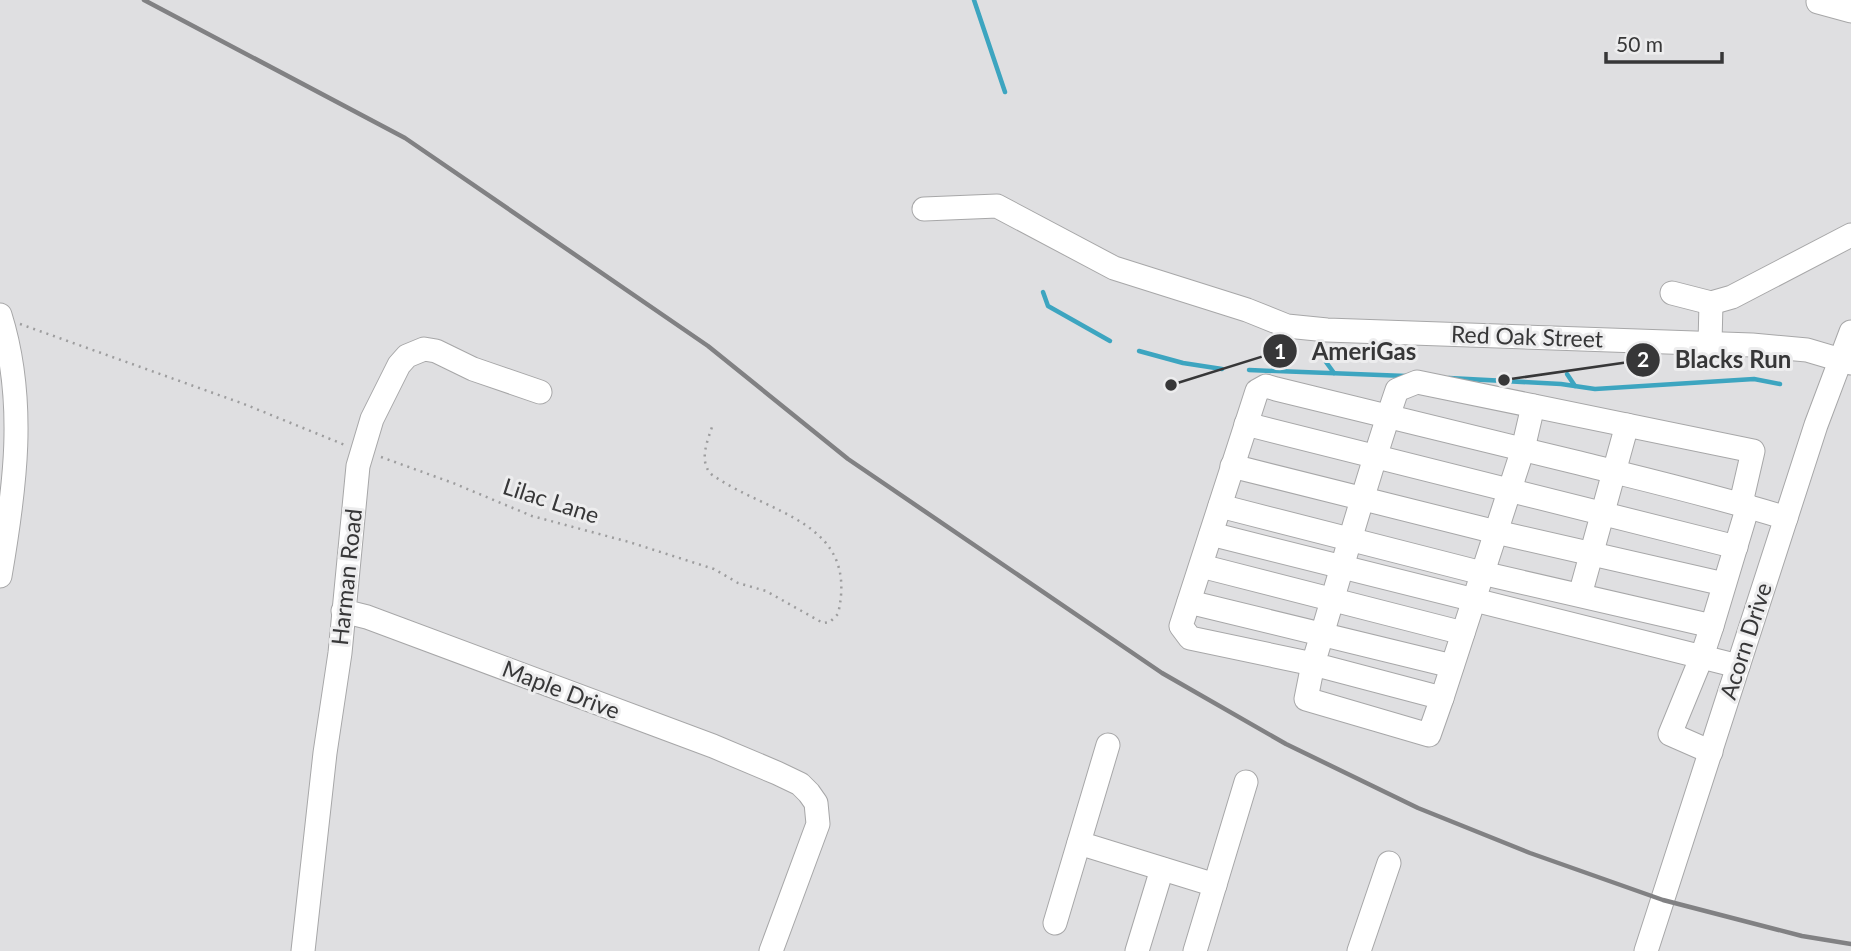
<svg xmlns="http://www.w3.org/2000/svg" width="1851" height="951" viewBox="0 0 1851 951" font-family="Lato,sans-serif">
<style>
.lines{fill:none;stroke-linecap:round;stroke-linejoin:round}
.stream{stroke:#3da5c0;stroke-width:4.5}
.minor-casing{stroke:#a7a7a8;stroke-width:25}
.path{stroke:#9d9d9e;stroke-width:2.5;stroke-dasharray:2 5;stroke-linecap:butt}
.minor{stroke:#fff;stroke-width:23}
.rail{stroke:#818183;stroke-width:4.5}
.labels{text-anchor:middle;stroke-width:6;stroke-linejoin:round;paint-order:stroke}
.street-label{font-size:23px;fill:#373738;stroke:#ededee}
.leader{fill:none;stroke:#373738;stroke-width:2.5}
.callout-dot{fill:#373738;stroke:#ededee;stroke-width:2.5}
.mark-label{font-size:21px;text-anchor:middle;font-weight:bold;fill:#fff}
.callout-label{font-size:24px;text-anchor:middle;font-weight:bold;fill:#373738;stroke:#ededee;stroke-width:6;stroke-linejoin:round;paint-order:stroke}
</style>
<rect width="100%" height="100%" fill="#dfdfe1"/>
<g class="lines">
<g class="stream">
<polyline points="974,0 1005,92"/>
<polyline points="1043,292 1048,306 1110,341"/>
<polyline points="1139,351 1183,363 1222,369"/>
<polyline points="1326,362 1334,373"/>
<polyline points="1249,370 1406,376"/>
<polyline points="1567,374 1575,386"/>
<polyline points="1449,378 1561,384 1595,389 1754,379 1780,384"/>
</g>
<defs>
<g id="minor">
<polyline points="1818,2 1851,11"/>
<polyline points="924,209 997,206 1114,268 1247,310 1287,326 1327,330 1752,345 1807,350 1851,363"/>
<polyline points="1672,293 1711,303 1732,297 1851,235"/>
<path d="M0,315C27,401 15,489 0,576"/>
<polyline points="1710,343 1711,303"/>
<polyline points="1246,424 1736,547"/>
<polyline points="1232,466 1496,532 1724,584"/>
<path d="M1741,503L1753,451L1417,382L1397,390C1366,480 1341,573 1313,664L1306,699L1429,735L1442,698L1313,664L1190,638L1181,626L1257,391L1266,386L1276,389C1375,413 1475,438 1575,462C1646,480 1716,496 1786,518"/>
<polyline points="1220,506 1482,573 1712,626 1702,656 1670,734 1711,752"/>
<polyline points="1211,534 1738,666"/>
<polyline points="1201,566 1463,633"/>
<polyline points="1580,595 1627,425"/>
<polyline points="1189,602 1452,666"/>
<polyline points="343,611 367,617 713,746 777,773 800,784 809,793 816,803 818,824 771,951"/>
<polyline points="1712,626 1748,506"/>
<polyline points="1442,698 1523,449 1533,406"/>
<polyline points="1079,843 1215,885"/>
<polyline points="1055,923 1108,745"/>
<polyline points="303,951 325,753 340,653 358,466 372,419 399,365 407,356 424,349 436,351 473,369 540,392"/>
<polyline points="1137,951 1162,869"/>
<polyline points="1195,951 1246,782"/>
<polyline points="1359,951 1389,863"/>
<polyline points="1646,951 1816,425 1851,332"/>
</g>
</defs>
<use href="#minor" class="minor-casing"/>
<g class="path">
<polyline points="20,324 244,404 345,445"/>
<path d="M381,457L453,483L532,516L629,542L714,569L738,583L766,591L823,623L830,622L838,614C860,520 768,515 711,474C699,461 707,442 712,427"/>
</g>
<use href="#minor" class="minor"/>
<polyline class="rail" points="144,0 405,138 708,346 848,459 1162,673 1286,744 1418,808 1530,853 1663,900 1802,936 1851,944"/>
</g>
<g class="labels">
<g class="street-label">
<text transform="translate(1527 337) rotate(2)" y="8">Red Oak Street</text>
<text transform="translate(551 501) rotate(18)" y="8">Lilac Lane</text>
<text transform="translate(347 577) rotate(-84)" y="8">Harman Road</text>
<text transform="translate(1746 641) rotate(-72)" y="8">Acorn Drive</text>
<text transform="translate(561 690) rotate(21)" y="8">Maple Drive</text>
</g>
</g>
<path class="leader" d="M1171 385L1280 351M1504 380L1643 360"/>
<g class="callout-dot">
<circle cx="1171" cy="385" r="7"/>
<circle cx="1504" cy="380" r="7"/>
<circle cx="1280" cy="351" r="18"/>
<circle cx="1643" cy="360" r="18"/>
</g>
<g class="mark-label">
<text x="1280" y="359">1</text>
<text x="1643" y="367">2</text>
</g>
<g class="callout-label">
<text x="1364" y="360">AmeriGas</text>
<text x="1733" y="368">Blacks Run</text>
</g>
<path d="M1606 52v10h116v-10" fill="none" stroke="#373738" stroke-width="3.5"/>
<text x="1616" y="52" font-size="21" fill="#373738" stroke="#ededee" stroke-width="5" paint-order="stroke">50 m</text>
</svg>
